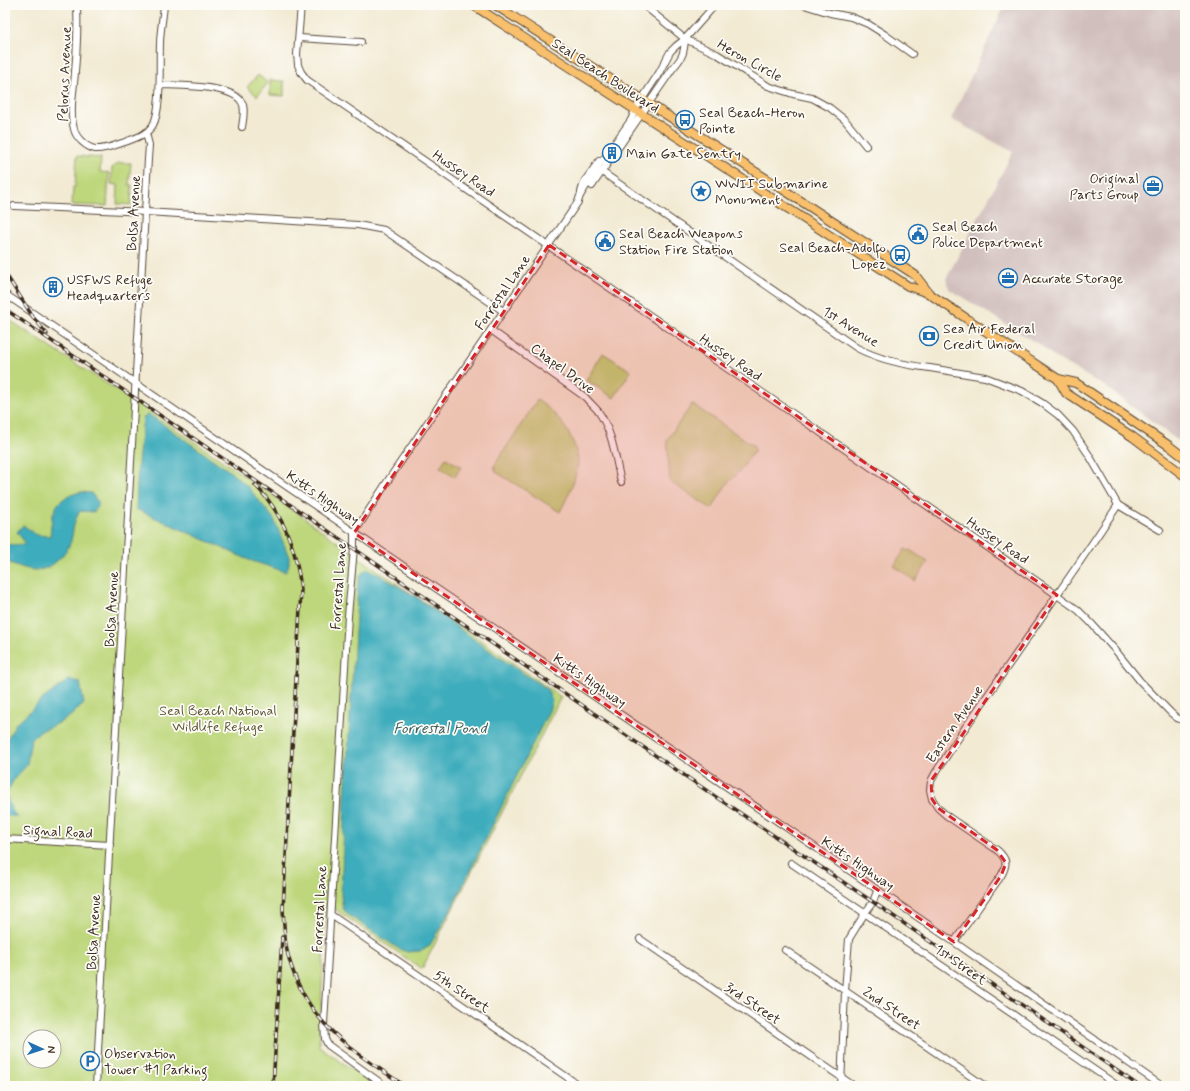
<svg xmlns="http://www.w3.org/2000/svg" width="1190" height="1091" viewBox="0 0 1190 1091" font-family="Mynerve,sans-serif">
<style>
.industrial{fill:#d1bfbd}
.green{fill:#bed77b;stroke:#7c804c;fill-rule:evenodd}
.water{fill:#3eacbc;stroke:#3c6b6d}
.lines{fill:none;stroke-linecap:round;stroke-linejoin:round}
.minor-casing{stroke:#564739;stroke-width:8}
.major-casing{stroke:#564739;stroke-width:10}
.minor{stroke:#fff;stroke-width:6}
.major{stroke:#f8bf6c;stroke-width:8}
.rail-casing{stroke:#3b2a1e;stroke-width:3.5}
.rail{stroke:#fdfcf7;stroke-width:2;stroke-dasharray:6;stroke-linecap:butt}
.marked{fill:#d62828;fill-opacity:0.2;stroke:#d62828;stroke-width:3;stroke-dasharray:8 5;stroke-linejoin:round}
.labels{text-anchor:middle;stroke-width:3.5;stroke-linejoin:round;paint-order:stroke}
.street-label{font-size:14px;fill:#3b2a1e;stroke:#fdfcf7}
.poi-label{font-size:14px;fill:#3b2a1e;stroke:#fdfcf7;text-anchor:start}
.park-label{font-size:14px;fill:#5c5535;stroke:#fdfcf7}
.water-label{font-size:15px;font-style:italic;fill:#3c5e5d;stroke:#fdfcf7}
</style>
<rect width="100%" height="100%" fill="#fdfcf7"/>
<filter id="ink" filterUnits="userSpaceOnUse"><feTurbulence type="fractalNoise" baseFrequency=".025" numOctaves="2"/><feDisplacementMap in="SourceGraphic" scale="8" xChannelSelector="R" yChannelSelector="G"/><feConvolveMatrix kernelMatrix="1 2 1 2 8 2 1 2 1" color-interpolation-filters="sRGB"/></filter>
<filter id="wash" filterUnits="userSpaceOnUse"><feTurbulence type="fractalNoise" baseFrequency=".012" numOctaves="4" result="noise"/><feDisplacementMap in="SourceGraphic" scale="16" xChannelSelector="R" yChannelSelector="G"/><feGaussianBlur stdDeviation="0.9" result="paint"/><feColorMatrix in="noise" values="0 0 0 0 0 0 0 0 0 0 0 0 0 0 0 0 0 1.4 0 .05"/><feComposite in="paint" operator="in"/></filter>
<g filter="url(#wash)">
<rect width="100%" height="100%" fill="#f2ead3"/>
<polygon class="industrial" points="1005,5 1185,5 1185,446 1106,387 1056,358 1040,345 949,289 946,279 1013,152 951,119"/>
<g class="green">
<polygon points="258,75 268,83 257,96 247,87"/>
<polygon points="270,80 284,81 284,96 270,95"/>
<polygon points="77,156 101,158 100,172 109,173 107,206 72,205 73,187 75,187"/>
<polygon points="119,163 131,163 129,185 132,185 131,205 117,204 118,185 111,184 112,168"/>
<path d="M5,317L50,347L143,407L264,489L364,561L479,639L561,697L422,969L326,903L319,1046L375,1086H5ZM30,1037H54V1061H30Z"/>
<polygon points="603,353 631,371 614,398 586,380"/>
<path d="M537,400C542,404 548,407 552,412C565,423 582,451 577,469C574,484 567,498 560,512L496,472L494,466Z"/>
<polygon points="692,404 754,446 755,450 740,471 726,485 712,509 670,482 667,440"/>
<polygon points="446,458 461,467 455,477 440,467"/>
<polygon points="905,549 909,551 910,550 928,562 915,581 894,566"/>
</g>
<g class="water">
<polygon points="148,414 228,470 248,487 274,519 289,557 289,564 286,572 249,560 136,509 138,463 143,418"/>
<path d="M81,492L91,493L99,503L94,512L80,511C73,521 74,529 71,541C69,547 64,554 59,559C41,577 26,569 5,561V542L9,545L26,544L17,532L23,525L37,535L50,536C52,511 54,498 81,492Z"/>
<polygon points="367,569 376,573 416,597 497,656 547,689 552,701 549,711 451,909 430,945 420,951 407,952 399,949 350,916 343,909 341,896 345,799 358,583 361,574"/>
<polygon points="69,680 80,682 84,704 69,717 55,725 40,731 31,739 27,765 14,779 6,795 12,811 17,817 5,815 5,743 16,723 28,713 39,702 60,686"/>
</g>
</g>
<g filter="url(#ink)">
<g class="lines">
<defs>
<g id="minor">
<path d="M77,5C78,27 77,49 75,72C74,90 69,111 74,129C76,138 86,147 95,149C105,150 115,145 125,142C135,138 147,135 153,125C162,109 159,64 160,44C160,31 163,18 164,5"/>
<polyline points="301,5 297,54 298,65 301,72 307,80 1057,595 1078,610 1091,623 1116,651 1140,681 1171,713 1177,718 1185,721"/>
<polyline points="641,5 646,7 685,39 717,54 768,86 793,94 812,98 830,108 845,120 866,146"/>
<polyline points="804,5 830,13 851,17 868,24 884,34 912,54"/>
<polyline points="299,38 361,42"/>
<path d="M160,85C178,86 237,84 243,105C245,112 243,120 242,127"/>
<path d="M602,172L857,348C880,360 904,365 930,368C948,371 967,374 985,377L1022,391L1042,403L1058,415L1073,431L1089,455L1118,505L1160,530"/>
<path d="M592,186L673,68C683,57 684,53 685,39"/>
<polyline points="581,192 584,182 599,161"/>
<polyline points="14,206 146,212 358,225 384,230 503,311"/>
<polyline points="5,294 954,942 1162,1086"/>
<path d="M491,330L585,397C589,402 594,406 598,411C613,432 615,457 621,482"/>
<polyline points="5,839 110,845"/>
<polyline points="791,863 1118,1086"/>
<polyline points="331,915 580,1086"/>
<polyline points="640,939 854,1086"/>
<path d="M954,942L1001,876C1008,864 1007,859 997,850L947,816L938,808L932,799L930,790L931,781L936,772L963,731L1081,560L1118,505"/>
<polyline points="785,950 985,1086"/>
<polyline points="96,1086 148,159 149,145 146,133"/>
<polyline points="385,1086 328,1045 325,1039 324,1024 348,616 354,548 354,533 391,476 578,202 580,196 600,164 631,120 635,110 659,73 670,52 676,46 685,39 715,5"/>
<polyline points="841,1086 845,991 849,939 865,913 873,902 877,891"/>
</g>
<g id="major">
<polyline points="473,5 908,286 928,293 1058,379 1076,383 1168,445 1185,458"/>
<polyline points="495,5 787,192 915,275 928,292"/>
<polyline points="1058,379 1066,393 1133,437 1185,476"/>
</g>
</defs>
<use href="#minor" class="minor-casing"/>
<use href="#major" class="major-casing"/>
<use href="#minor" class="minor"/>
<use href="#major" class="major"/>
<defs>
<g id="rail">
<polyline points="5,273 33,317 47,334"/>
<polyline points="5,309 713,795 873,902 1139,1086"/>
<path d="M255,485C283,513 297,551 301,590L283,909C284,924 284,940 288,955C306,1024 351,1049 405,1086"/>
<polyline points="273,1086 282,937"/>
</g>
</defs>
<use href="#rail" class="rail-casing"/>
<use href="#rail" class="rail"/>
</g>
</g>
<path class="marked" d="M549,245L1057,595L931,781L932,799L938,808L997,850L1006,863L1001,876L954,942L354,533Z"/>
<defs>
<symbol id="bus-ring" viewBox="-11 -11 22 22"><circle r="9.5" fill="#fdfcf7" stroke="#1f6fb2" stroke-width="1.5"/><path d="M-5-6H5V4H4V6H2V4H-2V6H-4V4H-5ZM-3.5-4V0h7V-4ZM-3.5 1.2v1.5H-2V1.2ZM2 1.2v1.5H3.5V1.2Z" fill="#1f6fb2"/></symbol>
<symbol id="building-ring" viewBox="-11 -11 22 22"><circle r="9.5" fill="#fdfcf7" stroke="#1f6fb2" stroke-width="1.5"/><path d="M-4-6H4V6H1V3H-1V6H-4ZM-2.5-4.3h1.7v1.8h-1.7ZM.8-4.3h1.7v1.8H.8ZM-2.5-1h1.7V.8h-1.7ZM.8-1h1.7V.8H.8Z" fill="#1f6fb2"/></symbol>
<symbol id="office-ring" viewBox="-11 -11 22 22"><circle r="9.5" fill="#fdfcf7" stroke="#1f6fb2" stroke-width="1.5"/><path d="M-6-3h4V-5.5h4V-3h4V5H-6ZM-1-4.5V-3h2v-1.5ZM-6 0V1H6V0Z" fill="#1f6fb2"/></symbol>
<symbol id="sight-ring" viewBox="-11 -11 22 22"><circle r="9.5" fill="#fdfcf7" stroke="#1f6fb2" stroke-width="1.5"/><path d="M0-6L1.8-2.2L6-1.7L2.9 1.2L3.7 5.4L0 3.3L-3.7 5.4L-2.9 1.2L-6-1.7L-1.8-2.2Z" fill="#1f6fb2"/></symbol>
<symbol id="civic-ring" viewBox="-11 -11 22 22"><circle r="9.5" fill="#fdfcf7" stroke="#1f6fb2" stroke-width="1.5"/><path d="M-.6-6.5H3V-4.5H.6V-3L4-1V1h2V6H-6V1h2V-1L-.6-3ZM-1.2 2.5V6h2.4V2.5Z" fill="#1f6fb2"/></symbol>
<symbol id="bank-ring" viewBox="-11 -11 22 22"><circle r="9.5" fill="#fdfcf7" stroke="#1f6fb2" stroke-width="1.5"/><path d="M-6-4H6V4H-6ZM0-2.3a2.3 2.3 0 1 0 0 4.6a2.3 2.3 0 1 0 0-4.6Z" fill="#1f6fb2"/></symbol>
<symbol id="parking-ring" viewBox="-11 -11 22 22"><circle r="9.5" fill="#fdfcf7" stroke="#1f6fb2" stroke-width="1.5"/><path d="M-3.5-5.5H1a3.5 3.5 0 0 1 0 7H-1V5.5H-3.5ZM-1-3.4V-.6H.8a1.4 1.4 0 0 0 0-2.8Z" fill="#1f6fb2"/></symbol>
</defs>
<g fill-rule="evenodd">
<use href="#bus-ring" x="674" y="109" width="22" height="22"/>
<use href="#building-ring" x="601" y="142" width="22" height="22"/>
<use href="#office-ring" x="1142" y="175" width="22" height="22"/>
<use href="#sight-ring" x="690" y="180" width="22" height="22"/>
<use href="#civic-ring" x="907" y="223" width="22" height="22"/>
<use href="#civic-ring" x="594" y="230" width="22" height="22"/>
<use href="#bus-ring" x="889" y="244" width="22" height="22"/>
<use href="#office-ring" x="997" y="267" width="22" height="22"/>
<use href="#building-ring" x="42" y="276" width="22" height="22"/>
<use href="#bank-ring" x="918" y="325" width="22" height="22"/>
<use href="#parking-ring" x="79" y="1050" width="22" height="22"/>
</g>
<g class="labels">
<g class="street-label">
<text transform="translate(750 60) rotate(29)" y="5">Heron Circle</text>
<text transform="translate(64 74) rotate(-88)" y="5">Pelorus Avenue</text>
<text transform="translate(606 75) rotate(33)" y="5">Seal Beach Boulevard</text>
<text transform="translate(464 173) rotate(34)" y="5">Hussey Road</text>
<text transform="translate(133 213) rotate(-87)" y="5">Bolsa Avenue</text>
<text transform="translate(502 292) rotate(-56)" y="5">Forrestal Lane</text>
<text transform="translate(851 326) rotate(32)" y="5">1st Avenue</text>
<text transform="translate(731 357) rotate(34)" y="5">Hussey Road</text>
<text transform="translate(563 368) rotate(36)" y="5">Chapel Drive</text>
<text transform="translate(323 497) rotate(34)" y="5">Kitts Highway</text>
<text transform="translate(998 540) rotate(34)" y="5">Hussey Road</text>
<text transform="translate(338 586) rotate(-86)" y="5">Forrestal Lane</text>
<text transform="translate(111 609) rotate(-87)" y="5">Bolsa Avenue</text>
<text transform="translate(590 680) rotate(34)" y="5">Kitts Highway</text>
<text transform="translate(954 724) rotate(-56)" y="5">Eastern Avenue</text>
<text transform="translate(58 831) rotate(3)" y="5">Signal Road</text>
<text transform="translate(858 863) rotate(34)" y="5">Kitts Highway</text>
<text transform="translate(319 909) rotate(-87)" y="5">Forrestal Lane</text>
<text transform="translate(93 932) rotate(-87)" y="5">Bolsa Avenue</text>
<text transform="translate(961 964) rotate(35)" y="5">1st Street</text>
<text transform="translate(462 991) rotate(34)" y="5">5th Street</text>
<text transform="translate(753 1003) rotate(34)" y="5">3rd Street</text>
<text transform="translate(892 1008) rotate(34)" y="5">2nd Street</text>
</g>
<g class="poi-label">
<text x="699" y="117">Seal Beach-Heron<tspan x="699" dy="16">Pointe</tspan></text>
<text x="626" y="158">Main Gate Sentry</text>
<text x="1139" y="183" text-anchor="end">Original<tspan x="1139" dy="16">Parts Group</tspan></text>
<text x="715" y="188">WWII Submarine<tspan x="715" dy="16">Monument</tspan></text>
<text x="932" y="231">Seal Beach<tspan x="932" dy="16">Police Department</tspan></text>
<text x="619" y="238">Seal Beach Weapons<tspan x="619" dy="16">Station Fire Station</tspan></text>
<text x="886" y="252" text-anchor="end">Seal Beach-Adolfo<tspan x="886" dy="16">Lopez</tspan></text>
<text x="1022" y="283">Accurate Storage</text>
<text x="67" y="284">USFWS Refuge<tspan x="67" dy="16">Headquarters</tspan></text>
<text x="943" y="333">Sea Air Federal<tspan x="943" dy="16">Credit Union</tspan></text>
<text x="104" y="1058">Observation<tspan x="104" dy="16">Tower #1 Parking</tspan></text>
</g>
<g class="park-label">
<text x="218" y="715">Seal Beach National<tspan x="218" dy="16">Wildlife Refuge</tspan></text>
</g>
<g class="water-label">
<text x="440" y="733">Forrestal Pond</text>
</g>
</g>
<rect width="1190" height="1091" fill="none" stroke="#fdfcf7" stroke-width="20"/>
<g transform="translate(42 1049) rotate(93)"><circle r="19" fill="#fdfcf7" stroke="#afa8a0"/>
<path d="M0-3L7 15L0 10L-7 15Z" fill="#1f6fb2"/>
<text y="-6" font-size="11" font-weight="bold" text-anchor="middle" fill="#3b2a1e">N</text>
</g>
</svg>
